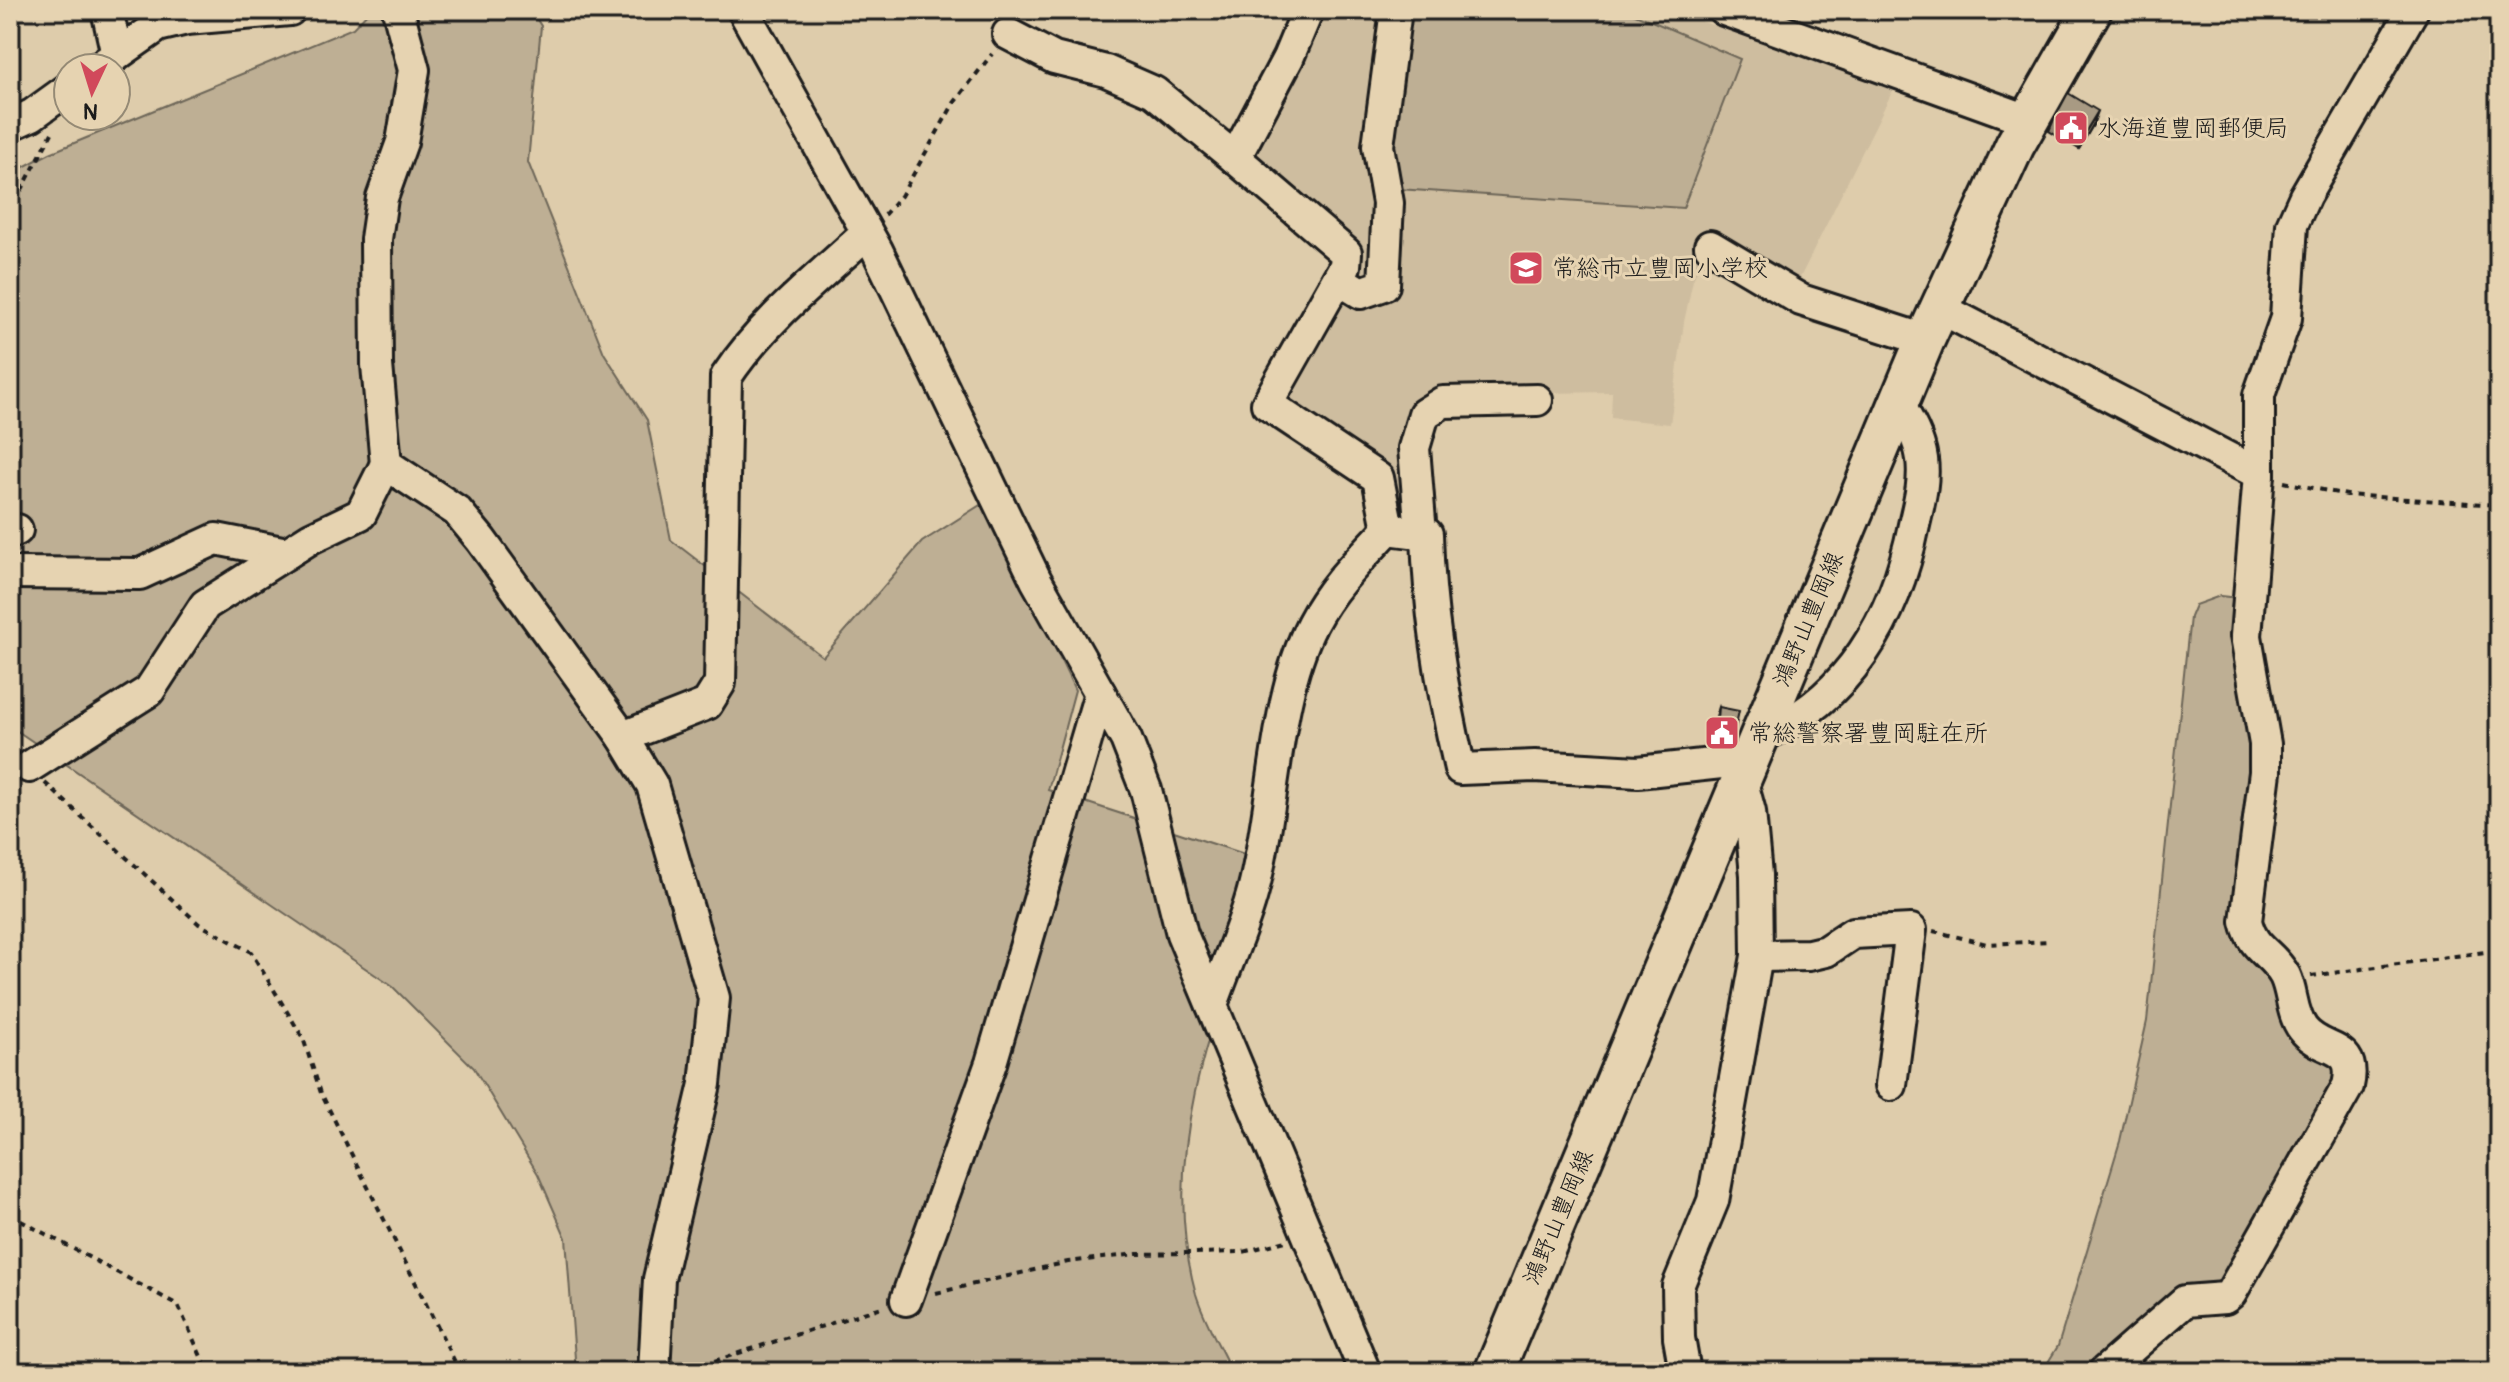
<svg xmlns="http://www.w3.org/2000/svg" width="2509" height="1382" viewBox="0 0 2509 1382" font-family="Pangolin,'Klee One',sans-serif">
<style>
.built{fill:#cebd9f}
.green{fill:#beaf94;stroke:#6d6658;stroke-width:2}
.lines{fill:none;stroke-linecap:round;stroke-linejoin:round}
.minor-casing{stroke:#1c1c1c;stroke-width:36}
.major-casing{stroke:#1c1c1c;stroke-width:44}
.path{stroke:#1c1c1c;stroke-width:4;stroke-dasharray:6 6;stroke-linecap:butt}
.minor{stroke:#e6d3b1;stroke-width:30}
.major{stroke:#e6d3b1;stroke-width:38}
.wall{fill:#908471;stroke:#1c1c1c;stroke-width:2}
.shaded-wall{fill:#766c5c;stroke:#1c1c1c;stroke-width:2}
.building{fill:#a89a83;stroke:#1c1c1c;stroke-width:2}
.labels{text-anchor:middle;stroke-width:6;stroke-linejoin:round;paint-order:stroke}
.poi-label{font-size:24px;fill:#1c1c1c;stroke:#e6d3b1;text-anchor:start}
.street-label{font-size:24px;fill:#1c1c1c;stroke:#e6d3b1}
</style>
<rect width="100%" height="100%" fill="#deccab"/>
<filter id="ink" filterUnits="userSpaceOnUse"><feTurbulence type="fractalNoise" baseFrequency=".0125" numOctaves="2"/><feDisplacementMap in="SourceGraphic" scale="16" xChannelSelector="R" yChannelSelector="G"/><feConvolveMatrix kernelMatrix="1 2 1 2 8 2 1 2 1" color-interpolation-filters="sRGB"/></filter>
<g filter="url(#ink)">
<polygon class="built" points="1311,10 1670,10 1893,90 1796,286 1711,238 1693,280 1684,322 1670,424 1611,418 1612,392 1544,393 1428,403 1414,526 1402,521 1284,403 1361,256 1244,156"/>
<g class="green">
<path d="M370,10H531L541,26L528,162L604,353L647,420L671,540L823,657L922,542L985,502L1075,690L1048,790L1272,863C1220,1000 1155,1145 1196,1294C1204,1320 1220,1347 1232,1372H576L566,1238L538,1174L474,1068L393,987L10,726V174L50,153L353,28Z"/>
<polygon points="1403,10 1626,10 1740,59 1683,208 1398,189 1385,152"/>
<polygon points="2220,596 2238,598 2253,761 2235,920 2242,950 2276,983 2340,1071 2224,1287 2195,1289 2163,1299 2091,1372 2042,1372 2058,1346 2120,1141 2147,1021 2190,617 2195,605"/>
</g>
<g class="lines">
<defs>
<g id="minor">
<polyline points="107,10 117,55"/>
<polyline points="398,10 414,70 402,142 382,198 376,239 377,365 386,464 457,511 481,540 623,737 652,785 714,998 705,1084 659,1279 654,1372"/>
<polyline points="743,10 877,250 1036,580 1126,739 1146,790 1182,934 1365,1372"/>
<polyline points="1308,10 1288,58 1235,158 1346,253 1345,266 1267,404 1378,478 1388,529"/>
<polyline points="1724,10 2028,120"/>
<polyline points="1008,34 1054,58 1106,71 1154,92 1235,158"/>
<polyline points="98,68 158,26 187,19 290,10"/>
<polyline points="10,125 32,115 68,89"/>
<polyline points="1710,246 1801,300 1925,340"/>
<polyline points="1338,279 1361,293 1384,285 1388,203 1378,146 1396,10"/>
<polyline points="1940,308 2259,474"/>
<path d="M1388,529L1427,534C1429,615 1442,691 1460,769L1535,766L1638,772L1749,760"/>
<polyline points="10,533 17,530"/>
<polyline points="1421,534 1414,448 1424,414 1443,402 1537,400"/>
<polyline points="10,573 140,574 216,539 287,553"/>
<path d="M623,737L707,704L720,683L726,377C763,321 818,278 867,233"/>
<path d="M1758,737C1848,703 1896,616 1914,525C1919,503 1925,482 1922,459C1919,438 1909,421 1898,403"/>
<polyline points="29,767 149,691 205,605 311,538 361,514 386,464"/>
<polyline points="1757,956 1809,955 1826,951 1853,933 1911,930 1891,1085"/>
<path d="M1212,1005C1225,967 1243,929 1253,891C1275,809 1274,698 1312,624C1331,587 1360,559 1388,529"/>
<polyline points="906,1300 991,1063 1100,693"/>
<polyline points="1685,1372 1679,1338 1678,1286 1713,1201 1757,956 1756,875 1750,812 1741,779"/>
<path d="M2104,1372L2185,1301L2225,1298L2231,1293L2348,1086C2358,1042 2322,1054 2303,1029C2291,1013 2293,993 2285,976C2272,952 2253,951 2246,921L2265,772V744L2246,636L2259,474V395L2286,318L2292,225L2305,196L2413,10"/>
</g>
<polyline id="major" points="1494,1372 1925,340 2015,145 2092,10"/>
</defs>
<use href="#minor" class="minor-casing"/>
<use href="#major" class="major-casing"/>
<g class="path">
<polyline points="10,212 52,133"/>
<polyline points="884,215 901,196 954,103 992,54"/>
<polyline points="2284,482 2347,495 2499,505"/>
<polyline points="45,783 199,924 251,952 303,1038 321,1093 460,1372"/>
<polyline points="1933,931 1987,944 2049,941"/>
<polyline points="2311,976 2499,950"/>
<polyline points="10,1215 178,1305 208,1372"/>
<polyline points="936,1293 1068,1262 1137,1254 1243,1252 1286,1241"/>
<polyline points="680,1372 885,1306"/>
</g>
<use href="#minor" class="minor"/>
<use href="#major" class="major"/>
</g>
<g class="wall">
<polygon points="2055,117 2093,125 2079,149 2049,131"/>
<polygon points="1719,707 1730,744 1712,746 1714,722"/>
</g>
<g class="shaded-wall">
<polygon points="2098,111 2093,125 2079,149 2084,134"/>
<polygon points="1735,729 1730,744 1712,746 1717,731"/>
</g>
<g class="building">
<polygon points="2068,93 2098,111 2084,134 2055,117"/>
<polygon points="1719,707 1739,711 1735,729 1717,731"/>
</g>
</g>
<defs>
<symbol id="civic-square" viewBox="-11 -11 22 22"><rect x="-9" y="-9" width="18" height="18" rx="4" fill="#d1495b" stroke="#e6d3b1"/><path d="M-.6-6.5H3V-4.5H.6V-3L4-1V1h2V6H-6V1h2V-1L-.6-3ZM-1.2 2.5V6h2.4V2.5Z" fill="#fff"/></symbol>
<symbol id="school-square" viewBox="-11 -11 22 22"><rect x="-9" y="-9" width="18" height="18" rx="4" fill="#d1495b" stroke="#e6d3b1"/><path d="M0-5L7-2L0 1L-7-2ZM-4 1L0 2.5L4 1V4Q0 6-4 4Z" fill="#fff"/></symbol>
</defs>
<g fill-rule="evenodd">
<use href="#civic-square" x="2051" y="108" width="40" height="40"/>
<use href="#school-square" x="1506" y="248" width="40" height="40"/>
<use href="#civic-square" x="1702" y="713" width="40" height="40"/>
</g>
<g class="labels">
<g class="poi-label">
<text x="2097" y="136">水海道豊岡郵便局</text>
<text x="1552" y="276">常総市立豊岡小学校</text>
<text x="1748" y="741">常総警察署豊岡駐在所</text>
</g>
<g class="street-label">
<text transform="translate(1808 619) rotate(-67)" y="8">鴻野山豊岡線</text>
<text transform="translate(1558 1217) rotate(-67)" y="8">鴻野山豊岡線</text>
</g>
</g>
<rect width="2509" height="1382" fill="none" stroke="#e6d3b1" stroke-width="40"/>
<rect x="20" y="20" width="2469" height="1342" fill="none" stroke="#1c1c1c" stroke-width="3" filter="url(#ink)"/>
<g transform="translate(92 92) rotate(184)"><circle r="38" fill="#e6d3b1" stroke="#958a75" stroke-width="2"/>
<path d="M0-6L14 30L0 20L-14 30Z" fill="#d1495b"/>
<text y="-12" font-size="22" font-weight="bold" text-anchor="middle" fill="#1c1c1c">N</text>
</g>
</svg>
